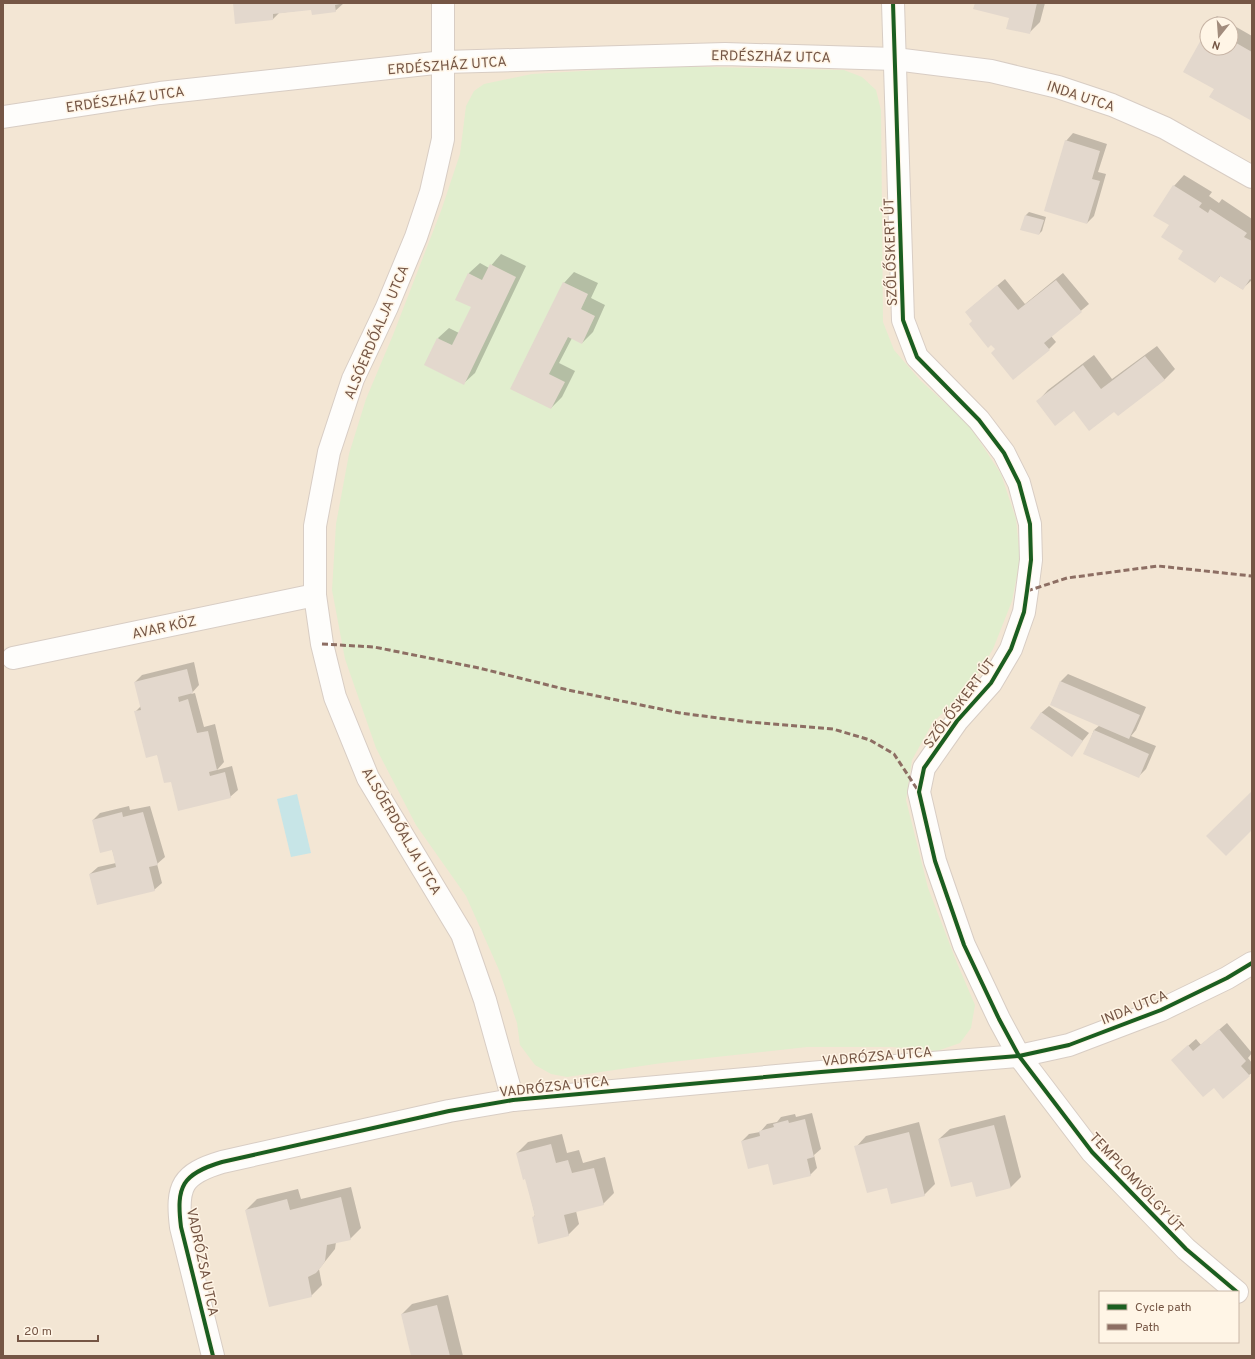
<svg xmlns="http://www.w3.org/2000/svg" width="1255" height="1359" viewBox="0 0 1255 1359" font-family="Overpass,sans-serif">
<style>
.residential{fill:#f3e6d4;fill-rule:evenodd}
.green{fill:#e1eece}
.water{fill:#c7e5e7}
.shadow{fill:#0003}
.building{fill:#e3d8cd}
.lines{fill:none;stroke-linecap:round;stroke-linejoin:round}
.minor-casing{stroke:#d8cdc4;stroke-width:24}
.minor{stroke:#fefdfb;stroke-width:22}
.quiet{stroke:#8d6e63;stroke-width:3;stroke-dasharray:6 3;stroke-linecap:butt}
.cycleway-casing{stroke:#fff5e6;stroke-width:6}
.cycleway{stroke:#1b5e20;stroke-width:4}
.labels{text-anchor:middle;stroke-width:3;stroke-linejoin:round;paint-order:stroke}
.street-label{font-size:14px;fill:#755645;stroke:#fff5e6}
</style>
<rect width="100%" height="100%" fill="#f7f0e5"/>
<path class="residential" d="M3,3H1252V1356H3ZM1207,24H1231V48H1207ZM1100,1292H1238V1342H1100Z"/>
<polygon class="green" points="666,66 844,70 862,77 876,90 881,110 883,322 894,350 920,380 969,425 1001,474 1016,519 1020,559 1012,601 993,649 967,691 933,722 912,760 906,800 928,888 957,963 975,1005 971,1028 960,1043 937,1051 892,1047 807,1047 662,1063 567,1077 551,1074 535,1065 520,1045 517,1023 499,970 466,896 416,825 376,748 345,659 332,590 336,524 349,454 366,399 393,335 441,211 460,154 466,106 474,91 484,84 532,74"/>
<polygon class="water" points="297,794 311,853 291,857 277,799"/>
<g class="shadow">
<polygon points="234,3 344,3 335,11 312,9 279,13 273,19"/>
<polygon points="976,3 1045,3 1040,22 1029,33 1010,17"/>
<polygon points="1217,16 1252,36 1252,120 1215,88 1203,38 1201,37 1207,26 1207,48 1231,48 1231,24 1209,24"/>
<polygon points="1073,133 1107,144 1098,172 1106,174 1094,216 1087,223 1066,141"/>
<polygon points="1184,175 1212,192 1209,196 1219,203 1222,199 1252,219 1252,280 1242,289 1221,275 1215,282 1184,251 1170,225 1174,186"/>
<polygon points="1029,212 1046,217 1042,231 1039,234 1022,229 1026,215"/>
<polygon points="501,254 526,266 475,373 464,383 438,338 449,328 459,333 472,307 469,273 480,263 489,268"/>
<polygon points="574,272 598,283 591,298 605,305 593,332 582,343 572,338 559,363 575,371 562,397 551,408 512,389 564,283"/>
<polygon points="1063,273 1089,304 1051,336 1056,342 1049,349 996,349 966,312 1005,279 1025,304"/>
<polygon points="1157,346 1175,369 1164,380 1114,411 1038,401 1048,390 1094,355 1112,379"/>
<polygon points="194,662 199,685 191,694 195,693 204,727 215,724 224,762 217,770 232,766 238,790 230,797 171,781 135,712 141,706 135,682 142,675"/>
<polygon points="1068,674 1146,707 1136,730 1131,736 1156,746 1146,769 1139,776 1085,753 1094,730 1100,725 1051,704 1061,681"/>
<polygon points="1049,706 1089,733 1071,755 1041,713"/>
<polygon points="129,806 130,810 150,806 165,857 157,864 162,883 154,890 90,874 98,867 116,863 112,849 93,820 100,813"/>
<polygon points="1227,1023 1252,1053 1248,1058 1252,1063 1252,1073 1249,1075 1214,1087 1180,1053 1196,1039 1201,1045"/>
<polygon points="812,1113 821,1149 814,1155 817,1168 810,1175 768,1163 742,1141 749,1134 760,1132 767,1124 777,1122 781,1117 795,1114 796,1117"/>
<polygon points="1005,1115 1021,1177 1010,1188 973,1180 939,1139 950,1129"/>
<polygon points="919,1122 935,1184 924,1195 856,1147 866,1136"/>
<polygon points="562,1134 567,1153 579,1150 583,1163 605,1157 614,1193 603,1204 576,1211 579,1224 568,1235 533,1218 535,1215 526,1178 517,1153 528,1142"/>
<polygon points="351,1187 361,1228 350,1239 336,1242 335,1249 319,1269 322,1285 311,1296 246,1210 257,1199 298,1189 301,1199"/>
<polygon points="448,1295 463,1356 412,1356 402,1314 412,1304"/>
</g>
<g class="building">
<polygon points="233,3 340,3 340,4 335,5 336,12 312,15 311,10 273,14 273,20 235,24"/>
<polygon points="975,3 1037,3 1030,34 1006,29 1009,18 973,9"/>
<polygon points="1206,26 1207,48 1231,48 1231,40 1252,52 1252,121 1209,97 1214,89 1183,72 1202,38 1199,37"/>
<polygon points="1065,140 1100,151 1092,179 1100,181 1087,224 1044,211"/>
<polygon points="1173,185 1202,203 1199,207 1208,213 1210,209 1247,233 1244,237 1252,241 1252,280 1250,279 1243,290 1220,276 1215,283 1178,259 1183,251 1161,237 1169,225 1153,216"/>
<polygon points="1025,215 1044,220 1039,235 1020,230"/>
<polygon points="490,264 516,277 464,385 424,365 437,338 452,345 471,307 455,300 468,273 482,280"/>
<polygon points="1056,280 1082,312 1044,343 1050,350 1013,380 991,353 995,349 991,345 988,348 969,324 972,321 965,312 997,285 1018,310"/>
<polygon points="563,282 588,294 581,309 595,316 582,344 568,337 549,374 565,382 551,409 510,389"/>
<polygon points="1145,356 1165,380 1118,416 1114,412 1089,431 1074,411 1055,426 1036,401 1083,365 1101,389"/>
<polygon points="187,669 193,693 178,697 179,702 188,699 197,733 208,731 217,770 209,772 210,776 225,772 231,798 178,811 171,782 164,783 157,755 146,758 134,711 141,710 134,682"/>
<polygon points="1060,681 1140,715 1129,739 1050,705"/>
<polygon points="1041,712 1083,741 1072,757 1030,728"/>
<polygon points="1094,730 1149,754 1139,778 1083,754"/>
<polygon points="1252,791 1252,830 1226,856 1206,836"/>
<polygon points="122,812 123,817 143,812 158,865 149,867 155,891 97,905 89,874 116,867 112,850 100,853 92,820"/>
<polygon points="1219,1029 1246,1061 1241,1066 1250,1076 1223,1099 1214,1088 1203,1097 1171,1060 1188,1045 1193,1051"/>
<polygon points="805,1119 814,1157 807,1159 811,1176 773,1185 768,1164 748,1169 741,1141 760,1136 759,1131 774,1127 773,1124 788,1120 789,1123"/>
<polygon points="994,1125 1011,1188 976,1197 972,1182 951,1187 938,1139"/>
<polygon points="909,1132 925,1196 891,1204 887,1188 867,1193 854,1146"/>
<polygon points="551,1144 556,1163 568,1160 572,1173 594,1168 604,1205 564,1215 569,1236 538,1244 532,1217 535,1216 525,1179 523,1180 516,1153"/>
<polygon points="341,1197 351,1240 327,1245 325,1261 322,1266 316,1273 308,1277 312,1297 269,1307 245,1210 287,1199 290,1210"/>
<polygon points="437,1305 450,1356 411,1356 401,1314"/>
</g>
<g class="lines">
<defs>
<g id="minor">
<polyline points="443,3 443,139 431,192 416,237 387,307 353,379 329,452 315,526 315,595 322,644 335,697 368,778 462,934 485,1000 513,1100"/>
<polyline points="893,3 903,320 917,357 979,420 1004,453 1019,483 1030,524 1031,560 1027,591 1024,612 1011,649 991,683 957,721 924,768 919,792 935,861 964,945 999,1019 1019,1056 1092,1152 1186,1249 1237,1292"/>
<polyline points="3,117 160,93 444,62 725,54 895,59 991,71 1058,87 1112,105 1165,128 1252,177"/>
<polyline points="13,658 315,595"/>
<path d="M213,1356L181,1227C176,1186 182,1174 222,1162L449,1111L513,1100L821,1072L1019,1056L1069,1045L1161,1010L1227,978L1252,963"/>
</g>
</defs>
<use href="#minor" class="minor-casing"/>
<use href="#minor" class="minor"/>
<g class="quiet">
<polyline points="1027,591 1067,578 1158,566 1252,576"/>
<polyline points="322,644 374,647 479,668 568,690 680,713 749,722 833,729 870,740 894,754 919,792"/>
</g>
<defs>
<g id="cycleway">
<polyline points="893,3 903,320 917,357 979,420 1004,453 1019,483 1030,524 1031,560 1027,591 1024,612 1011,649 991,683 957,721 924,768 919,792 935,861 964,945 999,1019 1019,1056 1092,1152 1186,1249 1237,1292"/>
<path d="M213,1356L181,1227C176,1186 182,1174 222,1162L449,1111L513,1100L821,1072L1019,1056L1069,1045L1161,1010L1227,978L1252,963"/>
</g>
</defs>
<use href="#cycleway" class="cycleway-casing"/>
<use href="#cycleway" class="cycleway"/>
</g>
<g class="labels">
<g class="street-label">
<text transform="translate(771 56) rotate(1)" y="5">ERDÉSZHÁZ UTCA</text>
<text transform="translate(447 65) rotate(-4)" y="5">ERDÉSZHÁZ UTCA</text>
<text transform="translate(1081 96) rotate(18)" y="5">INDA UTCA</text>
<text transform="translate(125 99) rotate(-8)" y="5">ERDÉSZHÁZ UTCA</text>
<text transform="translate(890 252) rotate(-92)" y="5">SZŐLŐSKERT ÚT</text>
<text transform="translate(376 332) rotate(-67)" y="5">ALSÓERDŐALJA UTCA</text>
<text transform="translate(164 627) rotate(-12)" y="5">AVAR KÖZ</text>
<text transform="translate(959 703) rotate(-53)" y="5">SZŐLŐSKERT ÚT</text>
<text transform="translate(402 831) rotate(60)" y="5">ALSÓERDŐALJA UTCA</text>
<text transform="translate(1134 1007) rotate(-22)" y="5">INDA UTCA</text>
<text transform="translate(877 1056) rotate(-5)" y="5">VADRÓZSA UTCA</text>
<text transform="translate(554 1086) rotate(-6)" y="5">VADRÓZSA UTCA</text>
<text transform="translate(1137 1182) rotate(47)" y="5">TEMPLOMVÖLGY ÚT</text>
<text transform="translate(203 1262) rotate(78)" y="5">VADRÓZSA UTCA</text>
</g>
</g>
<rect width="1255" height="1359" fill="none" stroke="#755645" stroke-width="8"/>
<rect x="1099" y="1291" width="140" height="52" fill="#fff5e6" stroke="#c8b5a6"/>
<rect x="1107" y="1304" width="20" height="6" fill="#1b5e20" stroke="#c8b5a6"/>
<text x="1135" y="1311" font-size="12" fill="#755645">Cycle path</text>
<rect x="1107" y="1324" width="20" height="6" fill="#8d6e63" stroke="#c8b5a6"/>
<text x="1135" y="1331" font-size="12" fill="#755645">Path</text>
<g transform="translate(1219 36) rotate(197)"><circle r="19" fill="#fff5e6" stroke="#c8b5a6"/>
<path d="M0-3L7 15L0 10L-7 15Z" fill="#a28c7d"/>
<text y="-6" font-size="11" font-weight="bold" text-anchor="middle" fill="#755645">N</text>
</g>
<path d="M18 1335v6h80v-6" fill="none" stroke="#755645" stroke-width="2"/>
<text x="24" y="1335" font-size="12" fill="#755645" stroke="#fff5e6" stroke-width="3" paint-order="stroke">20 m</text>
</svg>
